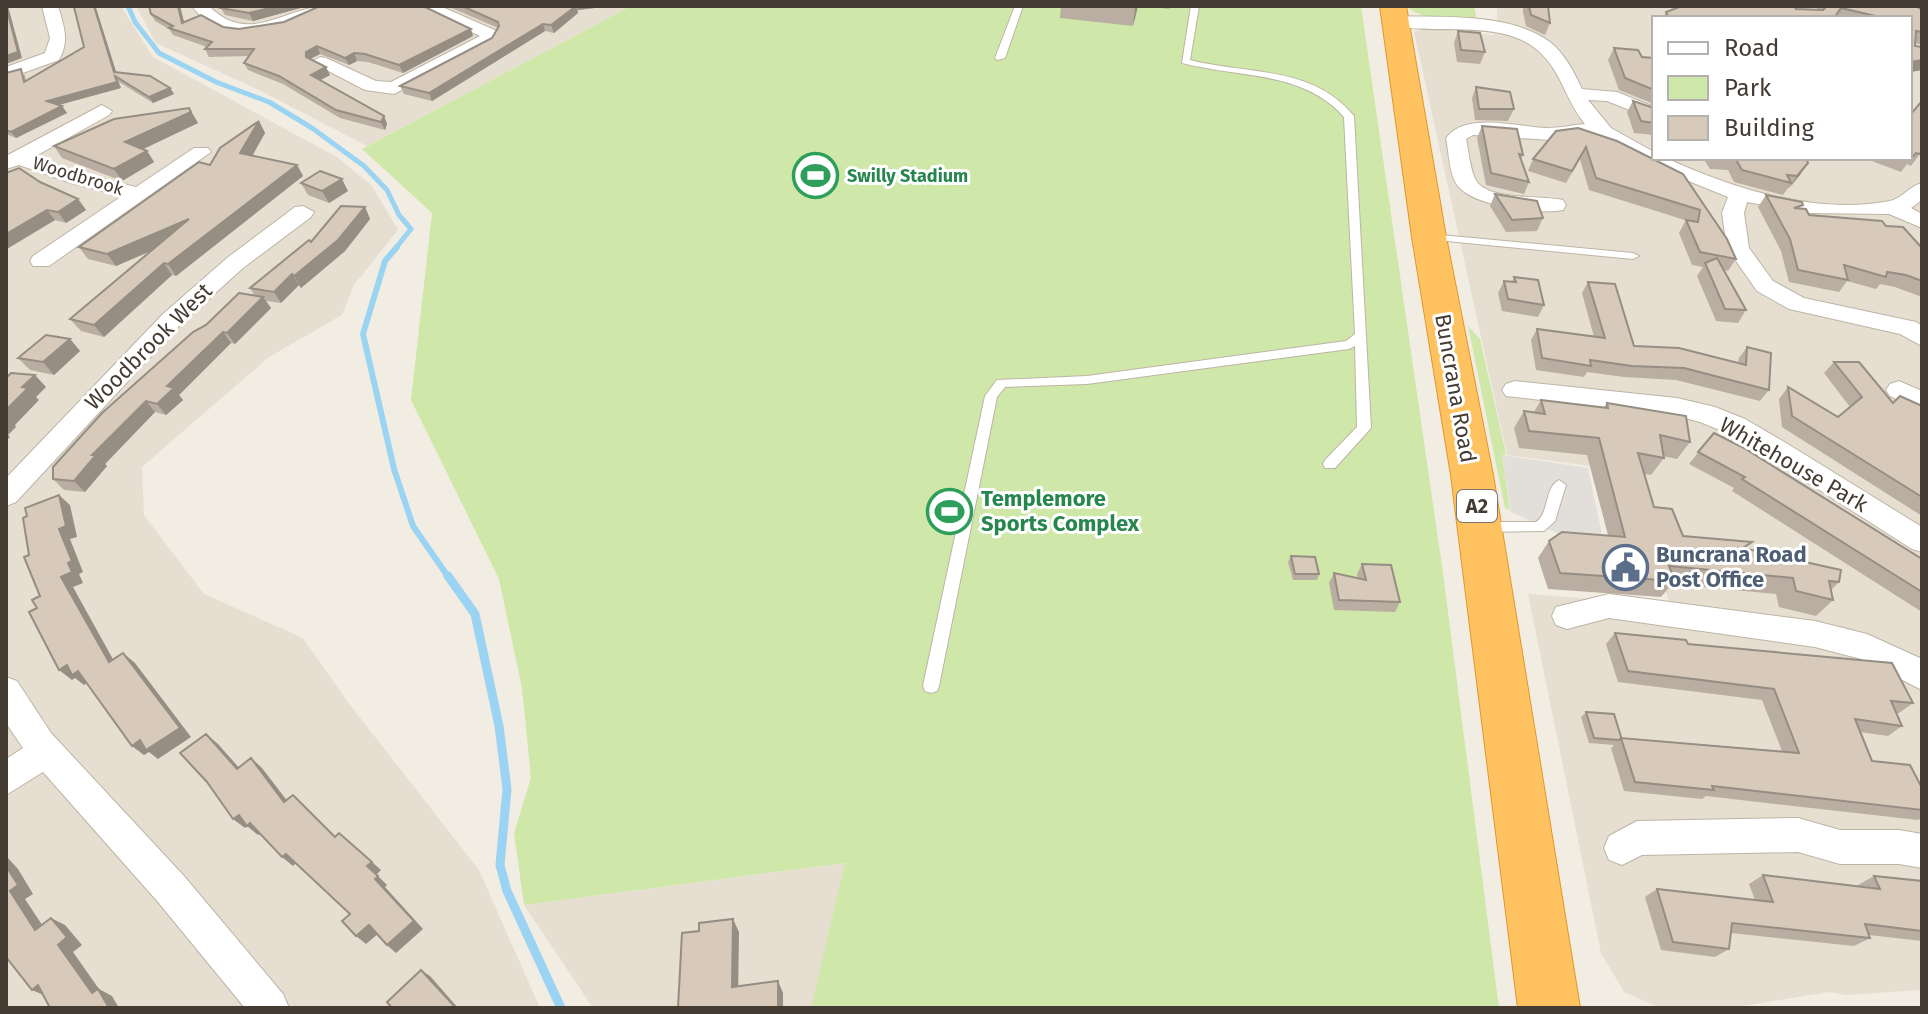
<svg xmlns="http://www.w3.org/2000/svg" width="1928" height="1014" font-family="'Fira Sans',sans-serif">
<style>
.residential{fill:#e6ded0;fill-rule:evenodd}
.green{fill:#cfe8a9}
.parking{fill:#e2dfdb}
.lines{fill:none;stroke-linecap:round;stroke-linejoin:round}
.stream-far2{stroke:#9bd3f2;stroke-width:5}
.stream-far1{stroke:#9bd3f2;stroke-width:6}
.stream{stroke:#9bd3f2;stroke-width:9}
.lane-casing{stroke:#beb4a5;stroke-width:2}
.street-casing{stroke:#beb4a5;stroke-width:2}
.highway-casing{stroke:#e2962d;stroke-width:2}
.lane{fill:#fff;fill-rule:evenodd}
.street{fill:#fff;fill-rule:evenodd}
.highway{fill:#ffc261;fill-rule:evenodd}
.wall{fill:#b9aea1}
.shaded-wall{fill:#968d83}
.building{fill:#d7cabb;stroke:#968d83;stroke-width:2}
.labels{text-anchor:middle;stroke-width:6;stroke-linejoin:round;paint-order:stroke}
.far-street-label{font-size:18px;fill:#443c33;stroke:#fff}
.far-leisure-label{font-size:18px;font-weight:bold;fill:#27864d;stroke:#fff;text-anchor:start}
.shield{fill:#fff;stroke:#7c7670;stroke-width:2}
.shield-label{font-size:20px;font-weight:bold;fill:#443c33}
.street-label{font-size:22px;fill:#443c33;stroke:#fff}
.leisure-label{font-size:22px;font-weight:bold;fill:#27864d;stroke:#fff;text-anchor:start}
.service-label{font-size:22px;font-weight:bold;fill:#4e5e75;stroke:#fff;text-anchor:start}
</style>
<rect width="100%" height="100%" fill="#f2ede3"/>
<g class="residential">
<path d="M6,6H121L153,57L337,157L372,186L398,230L354,285L342,315L269,357L142,467L144,515L204,594L303,638L347,701L479,870L540,1008H6Z"/>
<path d="M136,6H631L367,146L261,91L156,43Z"/>
<path d="M1497,6H1922V990L1846,995L1830,992L1730,1008H1661L1624,992L1601,953L1528,594L1670,605L1629,471L1507,455L1414,32L1424,28L1493,35L1497,26ZM1654,18H1910V158H1654Z"/>
<path d="M846,863L811,1008H593L524,905Z"/>
</g>
<g class="green">
<path d="M631,6H1361L1443,573L1499,1008H811L845,863L524,905L514,833L531,778L522,688L499,579L411,400L432,213L362,149Z"/>
<path d="M1406,6H1474L1477,20C1459,25 1419,19 1406,6Z"/>
<path d="M1468,326L1480,339L1506,454L1502,455L1510,510L1505,508Z"/>
</g>
<path class="parking" d="M1502,455L1588,468L1605,549L1561,545L1557,533L1511,512Z"/>
<g class="lines">
<path class="stream-far2" d="M128,6L135,22L159,53L216,82L269,102L312,128L364,166L387,190L399,215L411,229L395,249"/>
<path class="stream-far1" d="M397,247L385,261L363,334L394,469L413,526L449,578"/>
<path class="stream" d="M448,576L475,614L499,726L507,789L500,865L507,891L561,1008"/>
<defs>
<g id="lane">
<path d="M1015,6H1023L1005,58L997,60L995,58Z"/>
<path d="M1191,6H1199L1190,60C1248,75 1312,65 1354,116L1371,428L1335,468H1325L1323,464L1325,460L1357,427L1355,346L1349,349L1087,384L1005,387L997,397L939,686L937,691L931,693L925,691L923,686L985,396L997,380L1087,376L1346,341L1355,334L1344,117C1302,70 1238,78 1182,63Z"/>
<path d="M1430,234L1633,253L1639,256L1633,259L1426,239L1425,237Z"/>
<path d="M1559,480L1566,485L1555,521L1544,531L1480,532L1478,528L1480,524L1485,522H1536C1550,512 1544,488 1559,480Z"/>
</g>
<g id="street">
<path d="M42,6H58C64,27 70,40 59,60L6,79V67L45,53L50,38Z"/>
<path d="M192,6H209C249,47 285,6 329,6C322,13 311,17 302,21C262,38 220,43 192,6Z"/>
<path d="M417,6H440L499,32L493,43L394,94L365,90L311,62L320,57L326,58L376,81L391,82L480,36Z"/>
<path d="M1396,16C1444,18 1509,12 1550,42C1565,54 1574,72 1582,89L1617,92L1654,107V120L1607,101L1588,100L1611,128L1654,152V158H1666C1733,189 1815,215 1890,201C1903,198 1909,186 1922,183V200L1911,208L1922,214V228L1889,214L1807,213L1747,202L1744,213L1749,248L1773,281L1804,298L1916,322L1922,326V346L1900,334L1789,309L1757,291L1727,248L1722,213L1728,197L1649,165L1595,134L1550,140L1473,135L1466,139C1469,151 1470,172 1477,182C1492,201 1541,195 1563,200L1566,205L1563,210C1539,215 1475,206 1459,187C1449,177 1449,152 1446,138C1466,111 1517,127 1547,128C1560,128 1572,125 1585,124C1568,104 1564,81 1548,61C1512,14 1439,37 1390,25L1387,21Z"/>
<path d="M102,105L112,111L109,115L34,157L85,175L136,187L194,148H208L211,152L49,266H33L30,261L33,256L122,196L71,183L19,165L6,169V156Z"/>
<path d="M303,206L314,212L311,217L243,268L180,325L16,502L6,506V478L163,314L227,258L295,207Z"/>
<path d="M1515,381L1677,398L1715,407L1745,419L1786,443L1922,527V552L1912,549L1768,457L1727,433L1700,422L1677,416L1506,396L1502,390L1506,384Z"/>
<path d="M1899,381L1922,391V411L1890,396L1886,390L1890,384Z"/>
<path d="M1609,594L1815,621L1867,634L1922,659V690L1861,659L1815,647L1609,618L1567,629L1556,625L1552,616L1556,607Z"/>
<path d="M6,677L17,681L51,733L184,876L283,994L289,1008H245L158,902L43,772L6,795V759L23,748L6,723Z"/>
<path d="M1798,818L1840,830H1899L1922,834V868L1899,864H1840L1798,852L1642,855L1622,865L1609,860L1604,848L1609,836L1637,821Z"/>
</g>
<path id="highway" d="M1380,6H1406L1446,237L1493,475L1580,1008H1518L1451,475L1412,237Z"/>
</defs>
<use href="#lane" class="lane-casing"/>
<use href="#street" class="street-casing"/>
<use href="#highway" class="highway-casing"/>
<use href="#lane" class="lane"/>
<use href="#street" class="street"/>
<use href="#highway" class="highway"/>
</g>
<g class="wall">
<path d="M76,6H95L96,8L116,72L170,88L174,94L153,103L119,82L121,88L59,105L62,106L67,113L16,138L6,134V73L25,75L26,80L84,47Z"/>
<path d="M149,6H180L184,22L239,29L473,36L403,73L368,62L357,61L349,65L320,54L310,59L330,75L320,80L384,116L387,124L385,130L340,118L283,84L248,70L244,63L248,56L209,57L205,49L207,47L173,35L169,29L155,21L151,14Z"/>
<path d="M225,6H308L253,21L225,15L221,8Z"/>
<path d="M447,6H603V7L578,10V13L554,33L545,31L432,101L404,94L400,86L492,38L498,28Z"/>
<path d="M1061,6H1138L1133,26L1060,18Z"/>
<path d="M1145,6H1170L1169,9Z"/>
<path d="M1523,6H1548L1550,23L1545,35L1526,26L1523,12Z"/>
<path d="M1819,6H1922V45L1916,43L1915,46L1922,47V70L1910,72V18H1663L1666,12L1796,9L1816,10Z"/>
<path d="M1458,31L1485,52L1480,64L1457,62L1454,43Z"/>
<path d="M1614,48L1642,57L1654,58V104L1619,90L1608,60Z"/>
<path d="M1476,87L1514,109L1508,121L1475,120L1472,98Z"/>
<path d="M1633,101L1654,108V135L1634,133L1627,112Z"/>
<path d="M189,108L198,123L142,149L147,151L154,162L122,181L62,158L54,146Z"/>
<path d="M1911,114L1922,151L1911,166L1907,164L1901,172L1864,158H1910Z"/>
<path d="M259,121L265,133L252,156L297,165L303,176L176,276L172,275L104,337L81,331L70,319L151,251L116,266L88,259L79,247L210,165Z"/>
<path d="M1482,126L1523,155L1521,159L1529,182L1524,194L1486,185L1477,138Z"/>
<path d="M1556,131L1683,174L1736,259L1728,271L1724,270L1746,310L1738,323L1716,321L1697,276L1703,267L1692,265L1679,233L1686,220L1688,221L1589,190L1580,159L1566,183L1528,171L1533,159Z"/>
<path d="M1703,158H1806L1800,175L1789,188H1788L1783,195L1734,182L1728,170L1710,169Z"/>
<path d="M6,173L40,182L78,199L86,210L66,223L55,220L6,249Z"/>
<path d="M301,183L348,191L329,203L308,195Z"/>
<path d="M1495,194L1543,218L1537,231L1506,232L1490,206Z"/>
<path d="M1766,195L1801,209L1809,215L1886,226L1922,248V297L1895,287L1880,284L1876,289L1847,281L1839,292L1789,282L1781,251L1758,207Z"/>
<path d="M365,207L370,219L345,251L301,288L299,285L281,303L266,301L271,308L235,344L231,343L179,395L183,400L166,415L155,412L105,464L107,466L85,492L64,490L53,479L206,325L255,296L250,288L311,242Z"/>
<path d="M1514,277L1544,305L1538,317L1502,311L1498,293L1504,281L1512,282Z"/>
<path d="M1588,282L1634,346L1738,363L1739,358L1747,347L1769,390L1760,401L1676,380L1624,377L1587,372L1584,377L1536,370L1531,340L1537,329L1594,337L1582,293Z"/>
<path d="M70,339L80,351L54,375L30,370L18,358Z"/>
<path d="M1834,362L1893,403L1900,396L1922,406V516L1782,427L1779,399L1788,387L1838,417L1850,407L1824,373Z"/>
<path d="M1541,400L1604,407L1607,403L1690,442L1677,459L1663,456L1664,458L1651,475L1645,474L1654,507L1683,536L1745,549L1839,582L1831,590L1833,600L1816,616L1779,607L1776,594L1672,584L1661,597L1548,589L1538,558L1549,541L1608,535L1587,455L1519,448L1514,428L1524,411L1534,412Z"/>
<path d="M1714,433L1922,559V612L1732,491L1734,488L1689,464Z"/>
<path d="M1291,556L1319,574L1317,580H1293L1288,562Z"/>
<path d="M1362,564L1400,602L1395,612L1334,610L1329,583L1334,573L1358,579L1357,574Z"/>
<path d="M1615,633L1688,644L1913,703L1899,713H1897L1902,726L1888,736L1860,732L1872,761L1922,788V818L1918,820L1706,796L1702,799L1624,791L1611,748L1614,745L1589,743L1581,717L1586,712L1621,738L1782,751L1762,700L1618,682L1606,644Z"/>
<path d="M1763,875L1859,886L1858,885L1874,876L1922,881V941L1869,935L1870,938L1854,946L1731,933L1729,949L1715,957L1661,950L1645,897L1657,889L1755,900L1749,884Z"/>
</g>
<g class="shaded-wall">
<path d="M6,6H8L22,58L6,64Z"/>
<path d="M94,6L96,8L118,78L114,72Z"/>
<path d="M178,6H180L186,30L182,23Z"/>
<path d="M277,6H308L253,21L249,13Z"/>
<path d="M576,6L578,13L554,33L551,25Z"/>
<path d="M577,6H603V7L578,10Z"/>
<path d="M1135,6H1138L1133,26Z"/>
<path d="M543,24L545,31L432,101L429,93Z"/>
<path d="M471,29L473,36L403,73L399,65Z"/>
<path d="M317,46L320,54L310,59L306,57V52Z"/>
<path d="M354,53L357,61L349,65L345,58Z"/>
<path d="M1922,60V70L1910,72V62Z"/>
<path d="M326,67L330,75L315,83L311,75Z"/>
<path d="M115,76L121,88L51,107L47,101Z"/>
<path d="M170,88L174,94L153,103L149,97Z"/>
<path d="M62,106L67,113L16,138L11,132Z"/>
<path d="M189,108L198,123L133,154L125,142Z"/>
<path d="M384,116L387,124L385,130L381,122Z"/>
<path d="M259,121L265,133L247,165L240,153Z"/>
<path d="M147,151L154,162L122,181L114,169Z"/>
<path d="M1808,163L1800,175L1789,188L1797,176Z"/>
<path d="M297,165L303,176L176,276L168,264Z"/>
<path d="M342,179L348,191L329,203L322,191Z"/>
<path d="M78,199L86,210L66,223L58,212Z"/>
<path d="M365,207L370,219L345,251L301,288L294,276Z"/>
<path d="M47,210L55,220L7,249L6,248V234Z"/>
<path d="M189,219L197,231L116,266L107,254Z"/>
<path d="M164,263L172,275L104,337L94,325Z"/>
<path d="M292,274L299,285L281,303L274,292Z"/>
<path d="M263,297L271,308L235,344L227,333Z"/>
<path d="M223,332L231,343L179,395L183,400L166,415L157,404L167,386Z"/>
<path d="M70,339L80,351L54,375L43,362Z"/>
<path d="M35,375L46,387L36,397L39,400L15,425L16,427L8,435L10,437L6,441V410L22,387Z"/>
<path d="M146,401L155,412L105,464L107,466L85,492L74,481L92,455Z"/>
<path d="M59,495L70,505L77,537L70,539L83,572L79,574L83,583L73,587L120,672L109,662L61,577L68,563L59,529Z"/>
<path d="M123,653L135,663L191,737L158,759L149,752L144,755L132,746Z"/>
<path d="M67,665L78,671L90,681L84,685L75,678L72,680L59,670Z"/>
<path d="M206,734L218,744L248,778L237,769Z"/>
<path d="M251,758L262,768L295,811L284,802Z"/>
<path d="M239,815L250,823L262,832L258,835L247,826L245,828L233,819Z"/>
<path d="M286,854L297,862L293,866L282,857Z"/>
<path d="M6,856L18,869L33,894L25,899L50,937L35,930L10,891L6,866Z"/>
<path d="M372,862L381,870L376,875L367,866Z"/>
<path d="M378,876L387,885L385,887L423,929L396,953L387,945L375,879Z"/>
<path d="M51,918L65,925L82,945L73,952L99,989L112,996L119,1008H109L92,993L58,945Z"/>
<path d="M733,919L739,932L738,998L732,987Z"/>
<path d="M369,925L379,933L366,944L356,936Z"/>
<path d="M421,970L430,976L458,1008H456Z"/>
<path d="M778,981L783,993V1008H778Z"/>
<path d="M38,985L48,997L32,990Z"/>
</g>
<g class="building">
<path d="M6,6L18,52L6,56Z"/>
<path d="M76,6H94L114,72L150,76L170,88L149,97L115,76L117,82L47,101L62,106L11,132L6,130V73L21,69L24,82L84,47L74,7Z"/>
<path d="M149,6H178L182,23L201,15L223,27L239,29L284,22L320,6H423L471,29L399,65L365,54L354,53L345,58L317,46L306,52V57L326,67L311,75L384,116L381,122L336,110L279,76L244,63L254,49H205L212,42L169,28L173,26L151,14Z"/>
<path d="M225,6H277L249,13L221,8Z"/>
<path d="M462,6H576L551,25L543,24L429,93L400,86L492,38L499,26L498,22Z"/>
<path d="M1529,6H1548L1550,23L1531,15Z"/>
<path d="M1682,6H1794L1796,9L1823,10L1826,7L1825,6H1916L1922,10V32L1916,31L1915,46L1922,47V60L1910,62V18H1884L1841,8L1834,18H1669L1666,12Z"/>
<path d="M1458,31L1480,33L1485,52L1461,50Z"/>
<path d="M1614,48L1638,50L1642,57L1654,58V90L1625,78Z"/>
<path d="M1476,87L1510,92L1514,109H1479Z"/>
<path d="M1633,101L1654,108V123L1641,121Z"/>
<path d="M1922,101V151L1920,154L1916,153L1910,160L1905,158H1910V114H1911Z"/>
<path d="M189,108L191,112L125,142L147,151L114,169L54,146L114,119Z"/>
<path d="M259,121L240,153L297,165L168,264L164,263L94,325L70,319L189,219L107,254L79,247L199,162L210,165L220,148Z"/>
<path d="M1482,126L1517,129L1523,155L1519,154L1529,182L1491,173Z"/>
<path d="M1578,128L1617,141L1683,174L1727,239L1736,259L1700,252L1686,220L1698,222L1700,210L1596,178L1586,147L1572,171L1533,159L1556,131Z"/>
<path d="M1731,158H1806L1808,163L1797,176L1787,175L1791,183L1742,170L1735,158Z"/>
<path d="M19,168L40,182L78,199L58,212L47,210L6,234V173Z"/>
<path d="M320,171L342,179L322,191L301,183Z"/>
<path d="M1495,194L1537,201L1543,218L1512,220Z"/>
<path d="M1766,195L1802,202L1803,205L1794,208L1806,209L1809,215L1882,221L1886,226L1903,227L1922,248V281L1906,275L1887,272L1886,277L1844,265L1848,280L1798,270L1790,239Z"/>
<path d="M341,206L365,207L338,240L294,276L292,274L274,292L250,288L309,240L311,242Z"/>
<path d="M1717,258L1746,310L1725,309L1705,263Z"/>
<path d="M1514,277L1538,280L1544,305L1508,299L1504,281L1516,282Z"/>
<path d="M1588,282L1615,284L1634,346L1679,348L1746,365L1747,347L1771,353L1769,390L1684,368L1632,366L1590,360L1591,366L1542,358L1537,329L1605,338Z"/>
<path d="M239,293L263,297L227,333L223,332L167,386L174,388L157,404L146,401L92,455H96L74,481L53,479V467L102,413L193,332L206,325Z"/>
<path d="M46,335L70,339L43,362L18,358Z"/>
<path d="M1834,362H1859L1893,403L1900,396L1922,406V497L1792,416L1788,387L1838,417L1862,397Z"/>
<path d="M11,373L35,375L22,387L28,388L6,410V378Z"/>
<path d="M1541,400L1608,408L1607,403L1686,416L1690,442L1660,435L1664,458L1638,453L1654,507L1672,509L1683,536L1752,542L1743,548L1841,570L1839,582L1829,581L1833,600L1796,591L1793,578L1669,566L1675,581L1560,573L1549,541L1562,532L1625,537L1599,438L1529,431L1524,411L1545,414Z"/>
<path d="M1714,433L1744,448L1922,559V592L1742,479L1745,477L1698,452Z"/>
<path d="M59,495L66,526L59,529L72,561L68,563L72,572L61,577L109,662L123,653L180,728L146,750L140,740L132,746L78,671L72,675L67,665L59,670L29,612L37,608L32,600L40,596L24,557L29,555L23,518L27,516L25,508Z"/>
<path d="M1291,556L1315,557L1319,574H1295Z"/>
<path d="M1362,564L1391,565L1400,602L1339,600L1334,573L1366,580Z"/>
<path d="M1615,633L1686,640L1688,644L1892,663L1913,703L1891,701L1902,726L1855,719L1872,761L1910,765L1922,788V810L1712,786L1714,790L1635,782L1621,738L1799,753L1774,689L1628,671Z"/>
<path d="M1586,712L1614,714L1622,740L1621,738L1619,740L1594,738Z"/>
<path d="M206,734L237,769L251,758L284,802L293,795L335,837L339,833L372,862L367,866L378,876L375,879L414,921L387,945L369,925L356,936L342,921L350,914L286,854L282,857L250,823L247,826L239,815L233,819L207,782L180,753Z"/>
<path d="M6,866L18,885L10,891L35,930L51,918L67,937L58,945L92,993L98,989L109,1008H50L38,985L32,990L6,957Z"/>
<path d="M1763,875L1880,889L1874,876L1922,881V931L1865,924L1870,938L1732,923L1729,949L1673,942L1657,889L1773,902Z"/>
<path d="M733,919L732,987L778,981V1008H678L682,933L699,931V923Z"/>
<path d="M421,970L456,1008H392L387,1002Z"/>
</g>
<defs>
<symbol id="stadium-ring" viewBox="-11 -11 22 22"><circle r="9.5" fill="#fff" stroke="#2e9e5b" stroke-width="1.5"/><path d="M0-5a6.5 5 0 1 0 0 10a6.5 5 0 1 0 0-10ZM-3.5-1.8h7v3.6h-7Z" fill="#2e9e5b"/></symbol>
<symbol id="civic-ring" viewBox="-11 -11 22 22"><circle r="9.5" fill="#fff" stroke="#5c6f8a" stroke-width="1.5"/><path d="M-.6-6.5H3V-4.5H.6V-3L4-1V1h2V6H-6V1h2V-1L-.6-3ZM-1.2 2.5V6h2.4V2.5Z" fill="#5c6f8a"/></symbol>
</defs>
<g fill-rule="evenodd">
<use href="#stadium-ring" x="790" y="150" width="51" height="51"/>
<use href="#stadium-ring" x="924" y="486" width="51" height="51"/>
<use href="#civic-ring" x="1600" y="542" width="51" height="51"/>
</g>
<g class="labels">
<g class="far-street-label">
<text transform="translate(78 176) rotate(17)" y="6">Woodbrook</text>
</g>
<g class="far-leisure-label">
<text x="847" y="182">Swilly Stadium</text>
</g>
<rect class="shield" x="1457" y="490" width="40" height="32" rx="6"/>
<g class="shield-label">
<text x="1477" y="513">A2</text>
</g>
<g class="street-label">
<text transform="translate(148 346) rotate(-45)" y="8">Woodbrook West</text>
<text transform="translate(1456 388) rotate(80)" y="8">Buncrana Road</text>
<text transform="translate(1794 464) rotate(30)" y="8">Whitehouse Park</text>
</g>
<g class="leisure-label">
<text x="981" y="506">Templemore<tspan x="981" dy="25">Sports Complex</tspan></text>
</g>
<g class="service-label">
<text x="1656" y="562">Buncrana Road<tspan x="1656" dy="25">Post Office</tspan></text>
</g>
</g>
<rect width="1928" height="1014" fill="none" stroke="#443c33" stroke-width="16"/>
<rect x="1652" y="16" width="260" height="144" fill="#ffffff" stroke="#b4b1ad" stroke-width="2"/>
<rect x="1668" y="42" width="40" height="12" fill="#ffffff" stroke="#b4b1ad" stroke-width="2"/>
<text x="1724" y="56" font-size="24" fill="#443c33">Road</text>
<rect x="1668" y="76" width="40" height="24" fill="#cfe8a9" stroke="#b4b1ad" stroke-width="2"/>
<text x="1724" y="96" font-size="24" fill="#443c33">Park</text>
<rect x="1668" y="116" width="40" height="24" fill="#d7cabb" stroke="#b4b1ad" stroke-width="2"/>
<text x="1724" y="136" font-size="24" fill="#443c33">Building</text>
</svg>
